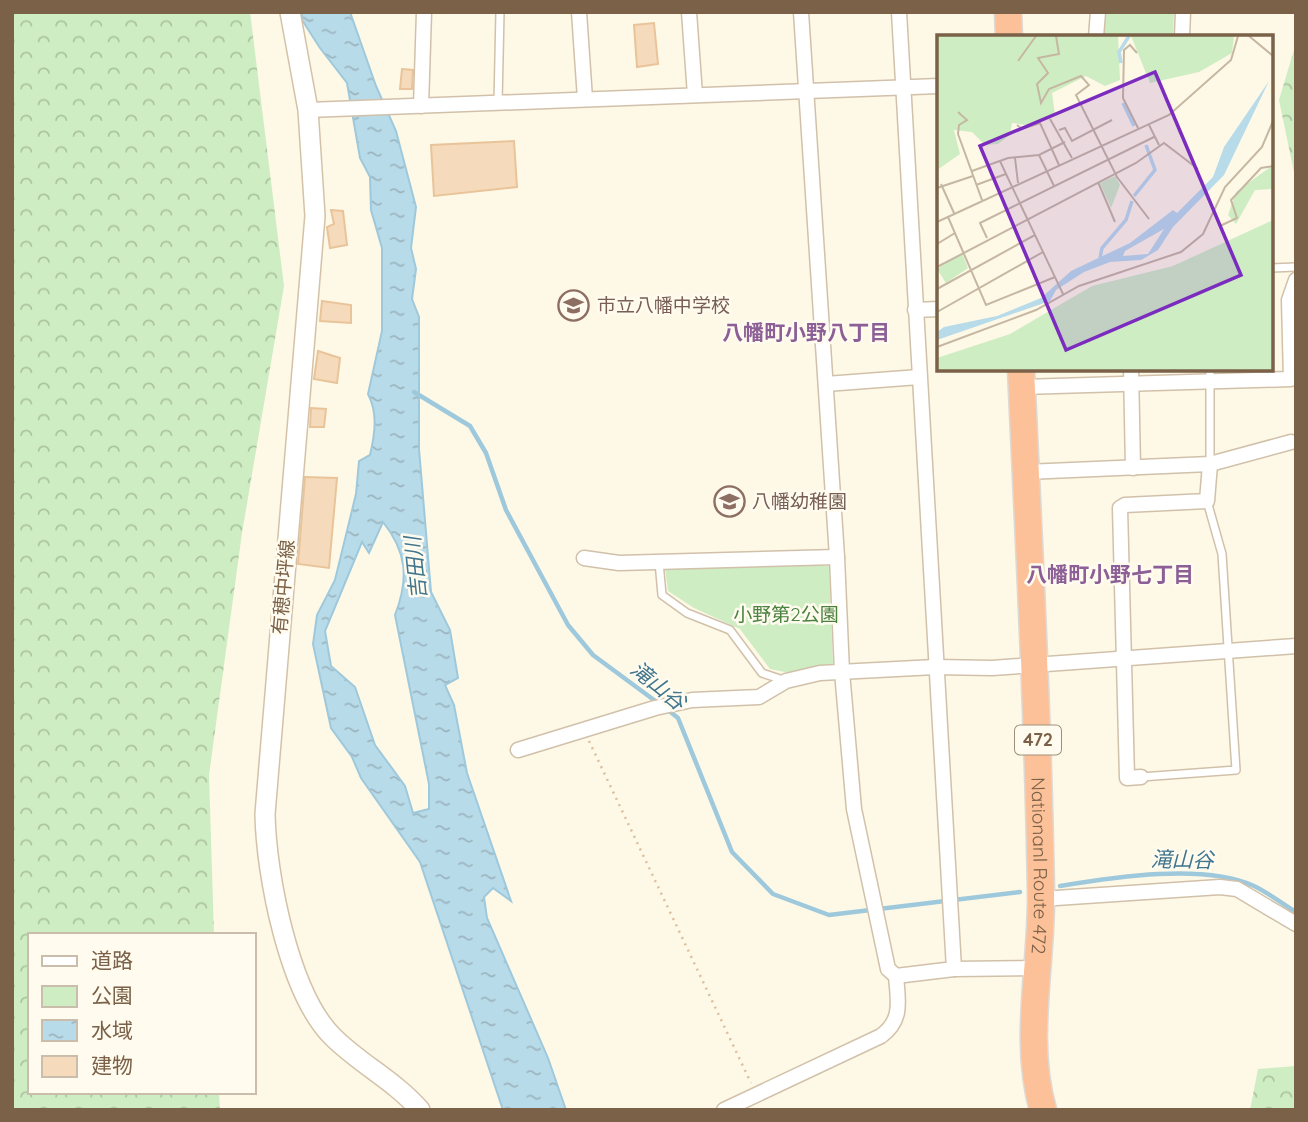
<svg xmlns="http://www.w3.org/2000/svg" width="1308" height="1122" font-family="Quicksand,'Noto Sans JP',sans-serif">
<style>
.forest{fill:url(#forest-crowns)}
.park{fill:#ceedc3}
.water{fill:url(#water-ripples);stroke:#9ec9dc;stroke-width:2;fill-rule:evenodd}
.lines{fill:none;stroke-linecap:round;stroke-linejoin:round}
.stream{stroke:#9ec9dc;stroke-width:4.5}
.building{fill:#f5dbbb;stroke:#e9c49a;stroke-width:2}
.lane-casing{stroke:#d1c1aa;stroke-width:10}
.street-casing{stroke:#d1c1aa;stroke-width:17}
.secondary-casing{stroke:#d4c2a8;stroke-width:22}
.highway-casing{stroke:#dfd9d3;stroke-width:29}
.path{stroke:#dbbf9e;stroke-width:2.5;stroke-dasharray:2 5;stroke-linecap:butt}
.lane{stroke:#fff;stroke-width:7}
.street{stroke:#fff;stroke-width:14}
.secondary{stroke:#fff;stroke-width:19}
.highway{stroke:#fcc199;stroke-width:26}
.labels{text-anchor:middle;stroke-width:5;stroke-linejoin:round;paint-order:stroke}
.shield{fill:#fffbee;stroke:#a28f7a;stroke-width:2}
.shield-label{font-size:18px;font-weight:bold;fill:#7a6148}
.education-label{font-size:19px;fill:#785e54;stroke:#fffbee;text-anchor:start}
.street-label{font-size:19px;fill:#7a6148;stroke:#fffbee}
.park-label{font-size:19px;fill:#49813f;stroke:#fffbee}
.neighbourhood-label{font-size:21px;font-weight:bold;fill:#8c6096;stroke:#fffbee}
.water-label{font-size:21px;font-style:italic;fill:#40768f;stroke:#fffbee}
.inset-river{fill:none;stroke:#b8dbe9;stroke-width:3.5}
.inset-road{fill:none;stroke:#c5b7a2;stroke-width:2}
.view{fill:#7b2cbf;fill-opacity:0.15;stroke:#7b2cbf;stroke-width:3.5}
.inset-edge{fill:none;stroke:#7a6148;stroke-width:3.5}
</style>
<defs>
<pattern id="forest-crowns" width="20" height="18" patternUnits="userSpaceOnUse" patternTransform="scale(1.75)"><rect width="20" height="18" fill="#ceedc3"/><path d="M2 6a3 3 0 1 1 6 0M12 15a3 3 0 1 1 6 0" fill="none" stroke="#acc3a0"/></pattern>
<pattern id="water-ripples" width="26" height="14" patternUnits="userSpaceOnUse" patternTransform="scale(1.75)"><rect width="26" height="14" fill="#b8dbe9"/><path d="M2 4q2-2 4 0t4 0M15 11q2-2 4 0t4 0" fill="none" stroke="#9bb5bf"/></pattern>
</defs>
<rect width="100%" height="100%" fill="#fef8e6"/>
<g class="forest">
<path d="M12,12H250L284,286L242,533L209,775L214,935H30V1092H219L220,1110H12Z"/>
<path d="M1296,43V182L1279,100Z"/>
<path d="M1296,1066V1110H1250L1258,1069Z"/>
</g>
<g class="park">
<path d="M1102,12H1174L1173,37H1101Z"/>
<path d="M750,566H829L833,666L790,673L770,669L740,629L694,608L668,591L665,568Z"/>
</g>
<path class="water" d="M302,12H350L376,86L396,131L416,207L411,248L416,269L412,299L419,317V449L431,592L450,630L458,678L445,685L454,705L467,773L511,901L493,888L484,897L487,918L548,1058L566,1110H503L420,862L361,778L352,757L331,728L313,644L317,615L335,580L356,494L359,461L370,455C375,434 378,413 368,394L382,331V248L371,210L370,177L360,158L347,83L320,48L302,20ZM383,522C407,552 409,579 395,615L429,784V809L413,813L405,786L375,745L355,687L331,666L325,631L362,542L369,553Z"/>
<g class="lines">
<g class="stream">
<path d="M414,392L470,426L486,453L506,510L568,625L593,655L658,703"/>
<path d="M668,710L678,718L732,852L773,894L829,915L1020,892"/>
<path d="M1060,886C1114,877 1204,863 1254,886C1269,893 1282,904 1296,912"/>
</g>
</g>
<g class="building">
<path d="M654,23L658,64L637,67L634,25Z"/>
<path d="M402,69L413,70L412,89H400Z"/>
<path d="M514,141L517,187L434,196L431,145Z"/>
<path d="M331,210L343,211L347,245L330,248L327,227L334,224Z"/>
<path d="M322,301L351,305V323L320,321Z"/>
<path d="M318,351L340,358L337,383L314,379Z"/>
<path d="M311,408L326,409L324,427H310Z"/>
<path d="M305,477L337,478L329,568L298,564Z"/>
</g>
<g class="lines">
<defs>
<g id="lane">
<path d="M498,103L500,12"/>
<path d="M1271,268L1296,267"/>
<path d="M1210,369V463"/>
<path d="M659,562L662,595L687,613L730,630L762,673L786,681"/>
<path d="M1141,777L1236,770L1222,554L1207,501"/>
</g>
<g id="street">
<path d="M579,12L585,99"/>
<path d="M689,12L695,95"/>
<path d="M899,12L954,969"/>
<path d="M1096,37L1098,12"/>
<path d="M1182,37L1183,12"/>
<path d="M421,106L424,12"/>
<path d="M308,110L939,86"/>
<path d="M915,310L939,309"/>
<path d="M1131,369L1133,468"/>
<path d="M826,384L919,377"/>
<path d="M1022,387L1291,379L1289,300L1296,280"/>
<path d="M1026,472L1210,464L1291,442"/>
<path d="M584,558L619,563L837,557"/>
<path d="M518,750L655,708L692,700L759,697L786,681L820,673L935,667L992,668L1296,646"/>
<path d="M1141,777L1127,778L1120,508L1125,505L1207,501L1210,464"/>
<path d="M1041,899L1220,887L1237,889L1296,924"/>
<path d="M896,976L954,969L1036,968"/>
<path d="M724,1110L881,1036C903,1020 898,1001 896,976L888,969L854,809L842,672L837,557L801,12"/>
</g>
<path id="secondary" d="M290,12L308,110L315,216L265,814C266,874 289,994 333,1037C360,1064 395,1081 420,1110"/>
<g id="highway">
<path d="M1008,12L1009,37"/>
<path id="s1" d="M1021,369C1029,544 1038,718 1041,893C1042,965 1023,1040 1043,1110"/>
</g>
</defs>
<use href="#lane" class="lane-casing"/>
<use href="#street" class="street-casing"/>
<use href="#secondary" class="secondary-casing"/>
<use href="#highway" class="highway-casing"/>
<path class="path" d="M589,741L751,1083"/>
<use href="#lane" class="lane"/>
<use href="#street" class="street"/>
<use href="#secondary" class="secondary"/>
<use href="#highway" class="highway"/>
</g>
<defs>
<symbol id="school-ring" viewBox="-11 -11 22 22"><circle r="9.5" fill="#fffbee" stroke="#8d6e63" stroke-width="1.5"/><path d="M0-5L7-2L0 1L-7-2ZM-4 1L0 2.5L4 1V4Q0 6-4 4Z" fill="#8d6e63"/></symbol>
</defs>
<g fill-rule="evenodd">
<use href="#school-ring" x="556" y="288" width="35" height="35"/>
<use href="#school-ring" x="712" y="484" width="35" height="35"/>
</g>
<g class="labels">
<rect class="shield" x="1015" y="725.5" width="46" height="29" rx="5"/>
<g class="shield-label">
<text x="1038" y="746">472</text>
</g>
<g class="education-label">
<text x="597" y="312">市立八幡中学校</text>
<text x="752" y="508">八幡幼稚園</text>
</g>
<g class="street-label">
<text transform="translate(283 587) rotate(-85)" y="7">有穂中坪線</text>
<text dy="7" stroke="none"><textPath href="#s1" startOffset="497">Nationanl Route 472</textPath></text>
</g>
<g class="park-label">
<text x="786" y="621">小野第2公園</text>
</g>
<g class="neighbourhood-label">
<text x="806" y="340">八幡町小野八丁目</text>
<text x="1110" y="582">八幡町小野七丁目</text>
</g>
<g class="water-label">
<text transform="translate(416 568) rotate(-96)" y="7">吉田川</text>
<text transform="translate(658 686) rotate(39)" y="7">滝山谷</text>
<text transform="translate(1182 860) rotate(1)" y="7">滝山谷</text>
</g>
</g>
<g transform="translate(937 35)">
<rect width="336" height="336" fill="#fef8e6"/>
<path d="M0,1H181L183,45L168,51L149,41L115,58L118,80L89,90L75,88L73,100L61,109L48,110L35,97L17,95L23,119L0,135ZM194,1H297L295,18L262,37L213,48ZM336,130V154L318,155L299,189L291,180L299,157ZM336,185V335H0V323L73,299L155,251L236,231Z" fill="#ceedc3"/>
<path d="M178,141L183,150L174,173L163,148ZM25,218L31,233L9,248L0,234Z" fill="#ceedc3"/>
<path d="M332,46L287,140L236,192L221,215L204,225L173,227L147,237L119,255L113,266L0,305V297L7,292L60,281L104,263L134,236L193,208L236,175L240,178L276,142L287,112ZM227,194L211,219L186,221L188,216Z" fill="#b8dbe9" fill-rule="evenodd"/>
<path class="inset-river" d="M184,28L182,17L192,1M186,68L197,91M197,161L218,135L209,110M163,223L165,213L189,185L195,166"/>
<path class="inset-road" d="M119,1L122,19L101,23L111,38L100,49L104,68L112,54L144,41L152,50L139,60L180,142L212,184M312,1L336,21M200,18L193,10L187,15L186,63L201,93M81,26L99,1M21,77L30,85L22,90L21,99L45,165M113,84L135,123M80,90L85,94L103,88L122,130M212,90L222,110M122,95L128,93L135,106L175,85M102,120L117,151M78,123L81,148M35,136L71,123L102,120L128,107M69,139L126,259M161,147L178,187M4,149L17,178M39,150L69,139L63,126M0,153L36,141M11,182L49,270L118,242M0,187L232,80L294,25L301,1M283,191L300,183L294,165L324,133L336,131M50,203L43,188L217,102M0,209L18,198M0,232L199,128L227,108L261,134M0,254L98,200M0,277L106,217M0,312L99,275L142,251L244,217L266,199L288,152L325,112L336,86"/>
<path class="view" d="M218,37L304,240L129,315L43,111Z"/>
<rect width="336" height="336" class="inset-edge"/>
</g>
<rect width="1308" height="1122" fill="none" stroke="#7a6148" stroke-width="28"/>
<rect x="28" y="933" width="228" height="161" fill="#fffbee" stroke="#cabdac" stroke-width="2"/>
<rect x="42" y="956" width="35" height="10" fill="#ffffff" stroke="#cabdac" stroke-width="2"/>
<text x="91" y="968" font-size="21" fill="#7a6148">道路</text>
<rect x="42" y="986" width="35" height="21" fill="#ceedc3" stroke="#cabdac" stroke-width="2"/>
<text x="91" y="1003" font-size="21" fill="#7a6148">公園</text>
<rect x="42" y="1020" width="35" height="21" fill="url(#water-ripples)" stroke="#cabdac" stroke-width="2"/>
<text x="91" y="1038" font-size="21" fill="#7a6148">水域</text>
<rect x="42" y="1056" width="35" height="21" fill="#f5dbbb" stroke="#cabdac" stroke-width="2"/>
<text x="91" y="1073" font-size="21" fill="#7a6148">建物</text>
</svg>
